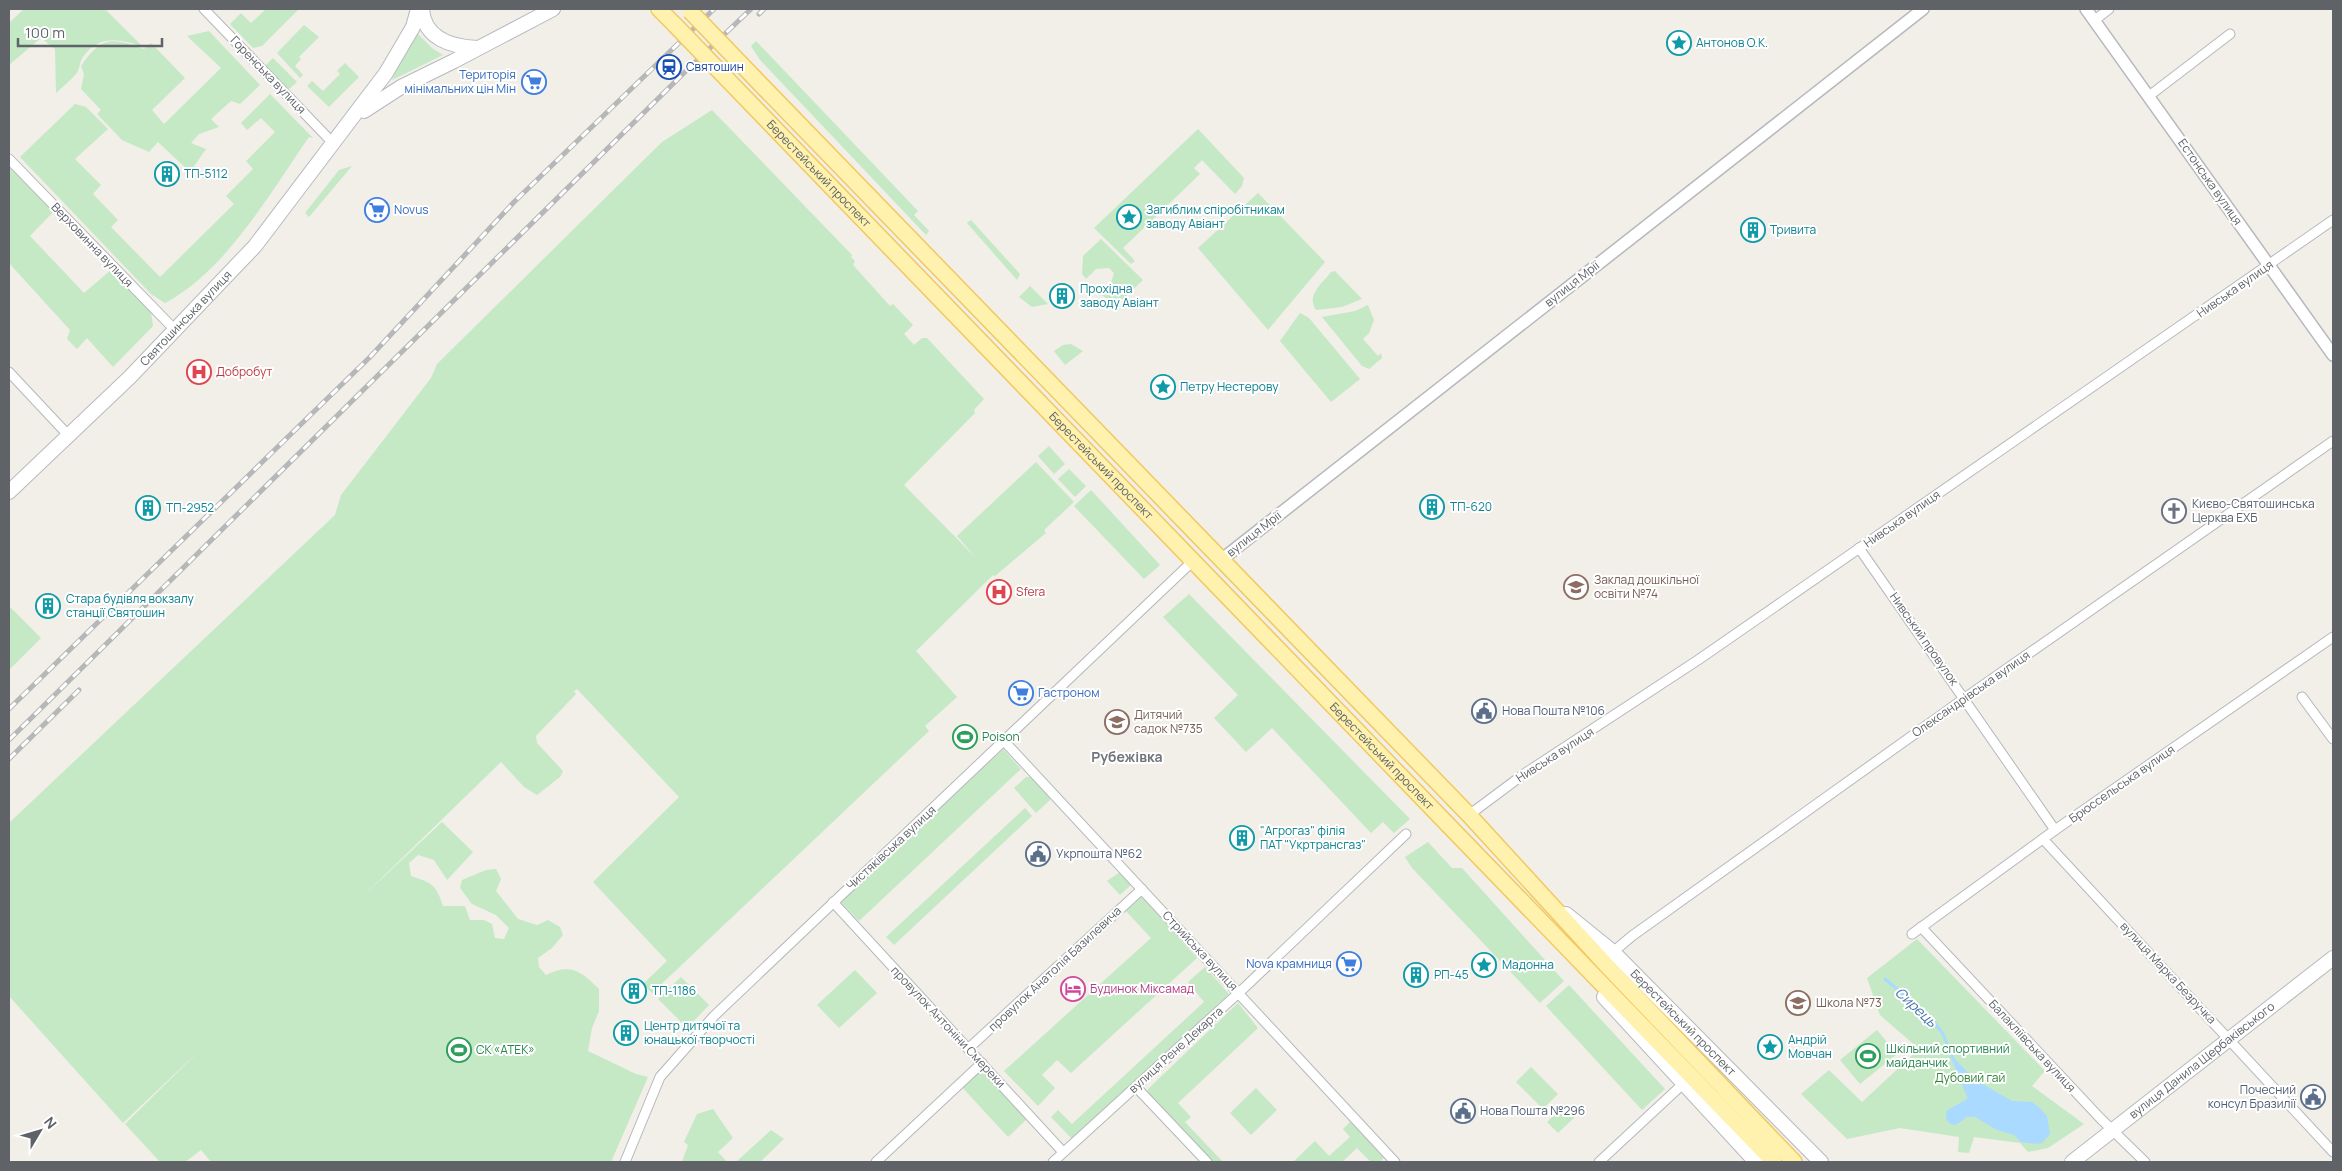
<svg xmlns="http://www.w3.org/2000/svg" width="2342" height="1171" font-family="Manrope,sans-serif">
<style>
.green{fill:#c5e8c5}
.water{fill:#aadaff}
.lines{fill:none;stroke-linecap:round;stroke-linejoin:round}
.stream{stroke:#aadaff;stroke-width:3}
.minor-casing{stroke:#b5b8bc;stroke-width:11}
.tertiary-casing{stroke:#b5b8bc;stroke-width:14}
.secondary-casing{stroke:#b6babf;stroke-width:16}
.primary-casing{stroke:#f2c960;stroke-width:18}
.minor{stroke:#fff;stroke-width:9}
.tertiary{stroke:#fff;stroke-width:11}
.secondary{stroke:#fff;stroke-width:14}
.primary{stroke:#fff2af;stroke-width:15}
.rail-casing{stroke:#b6b7b8;stroke-width:5}
.rail{stroke:#fff;stroke-width:3;stroke-dasharray:9;stroke-linecap:butt}
.primary-bridge-casing{stroke:#f2c960;stroke-width:18;stroke-linecap:butt}
.primary-bridge{stroke:#fff2af;stroke-width:15}
.labels{text-anchor:middle;stroke-width:4;stroke-linejoin:round;paint-order:stroke}
.culture-label{font-size:12px;fill:#0d838f;stroke:#fff;text-anchor:start}
.transit-label{font-size:12px;fill:#164399;stroke:#fff;text-anchor:start}
.street-label{font-size:12px;fill:#5f6368;stroke:#fff}
.shop-label{font-size:12px;fill:#366cbe;stroke:#fff;text-anchor:end}
.health-label{font-size:12px;fill:#be3a42;stroke:#fff;text-anchor:start}
.worship-label{font-size:12px;fill:#5b616d;stroke:#fff;text-anchor:start}
.education-label{font-size:12px;fill:#785e54;stroke:#fff;text-anchor:start}
.service-label{font-size:12px;fill:#4e5e75;stroke:#fff;text-anchor:start}
.leisure-label{font-size:12px;fill:#27864d;stroke:#fff;text-anchor:start}
.hotel-label{font-size:12px;fill:#b23c85;stroke:#fff;text-anchor:start}
.park-label{font-size:12px;fill:#348238;stroke:#fff}
.neighbourhood-label{font-size:14px;font-weight:bold;fill:#70757a;stroke:#fff}
.water-label{font-size:14px;font-style:italic;fill:#4174aa;stroke:#fff}
</style>
<rect width="100%" height="100%" fill="#f1efe8"/>
<g class="green">
<path d="M24,9H105L143,47C121,39 99,34 83,57C79,62 80,70 76,74C70,81 62,87 56,93L55,49L41,38L9,65V23Z"/>
<path d="M266,9H299L262,46L253,48L230,24L241,13L251,23Z"/>
<path d="M304,25L319,37L299,57L301,59L295,66L303,75L300,78L277,53Z"/>
<path d="M209,31L260,85L240,104L231,101L211,119L219,127L199,134L191,143L206,149L190,172L158,142L149,152L122,140L97,114L101,110L81,89L84,74L81,66C102,36 111,37 144,49L151,43L185,78L152,110L164,124L221,68L187,36Z"/>
<path d="M415,31L432,48L443,55L392,80Z"/>
<path d="M756,41L918,211L914,215L929,231L926,235L760,60L751,46Z"/>
<path d="M273,58L297,82L288,90L266,68V65Z"/>
<path d="M345,63L359,77L329,107L307,86L312,81L323,91L340,74L337,71Z"/>
<path d="M270,94L313,138L309,137C270,193 226,271 165,303L151,294L20,157L75,104L86,107L108,129L75,159L101,185L93,194L118,220L111,227L160,277L234,204L226,196L253,169L246,161L275,132L261,118L247,130L241,123Z"/>
<path d="M712,110L852,255L851,257L855,261L853,265L890,306L893,304L913,325L904,334L914,345L922,338H927L984,399L974,410L975,413L904,485L977,559L957,536L1036,462L1074,502L1044,530L1046,533L995,576L993,575L916,651L957,697L925,726L929,731L652,993L643,984L667,961L593,882L679,797L577,689L574,691L576,694L536,736L537,743L563,771L560,777L537,795L524,787L501,762L358,901L442,822L473,852L447,880L434,860L418,855L409,863L411,876C432,883 436,884 443,906H465L470,920H484L492,924L495,938L504,939L509,928L496,915L472,904L460,888L462,880L486,870L496,869L501,879L496,891L518,919L537,925L548,920L560,927L563,935L552,948L538,958L539,967L546,975C570,963 581,971 599,989V1011L592,1028L588,1051L636,1074L648,1077L611,1162H211L201,1150L185,1162H160L125,1124L202,1048L123,1123L9,996V823L335,515L341,495L431,378L437,364L662,142Z"/>
<path d="M1198,129L1244,178L1242,186L1235,194L1202,160L1194,168L1200,174L1123,248L1135,261L1131,264L1094,228Z"/>
<path d="M9,164L54,211L30,236L84,293L111,270L151,312L153,326L113,367L87,338L77,349L67,339L70,330L9,263Z"/>
<path d="M352,166L309,217L305,213L339,170Z"/>
<path d="M1258,193L1325,262L1268,330L1198,248Z"/>
<path d="M971,220L1020,274L1017,280L967,223Z"/>
<path d="M1101,239L1143,280L1123,299L1106,298L1102,295L1110,286L1114,273L1109,268L1096,269L1086,279L1082,274L1083,256Z"/>
<path d="M1335,271L1362,299L1342,307L1316,310C1306,295 1322,284 1331,272Z"/>
<path d="M1030,286L1048,304L1032,307L1019,297Z"/>
<path d="M1368,305L1374,320L1369,333L1363,339L1378,356L1381,353L1382,358L1369,369L1362,366L1322,317L1355,311Z"/>
<path d="M1300,313L1309,318L1360,379L1331,402L1280,341Z"/>
<path d="M1071,344L1083,351L1065,365L1054,351L1063,345Z"/>
<path d="M1049,446L1065,464L1054,474L1038,456Z"/>
<path d="M1069,469L1086,486L1075,497L1058,479Z"/>
<path d="M1091,490L1160,565L1144,579L1074,506Z"/>
<path d="M1189,594L1410,819L1394,833L1383,822L1371,833L1272,728L1246,752L1214,718L1238,695L1163,617Z"/>
<path d="M9,606L41,638L9,670Z"/>
<path d="M1003,749L1021,769L859,921L841,902L843,898Z"/>
<path d="M1026,777H1032L1049,795L1050,800L1036,813L1014,788Z"/>
<path d="M1025,808L1032,816L894,945L886,937Z"/>
<path d="M1428,842L1452,868H1462L1564,981L1540,1003L1412,868L1405,857Z"/>
<path d="M1120,872L1131,885L1120,895L1107,881Z"/>
<path d="M1138,897L1143,898L1197,958L1071,1073L1057,1060L1042,1075L1055,1088L1038,1106L1004,1071L1151,938L1125,910Z"/>
<path d="M1917,939L2045,1071L2032,1086L2084,1124L2048,1148L2028,1152L2020,1143L1974,1137L1969,1153L1958,1152L1959,1137L1900,1128L1847,1139L1801,1094L1829,1070L1862,1102L1919,1049L1880,1015L1867,978Z"/>
<path d="M1205,967L1229,994L1072,1139L1051,1117L1058,1110L1072,1124L1204,1002L1188,982Z"/>
<path d="M855,970L877,993L839,1028L817,1005Z"/>
<path d="M681,977L709,1005L687,1028L658,999Z"/>
<path d="M1569,985L1665,1089L1642,1110L1546,1006Z"/>
<path d="M1238,1003L1258,1028L1178,1103L1191,1117L1185,1122L1223,1162H1213L1147,1093L1148,1089Z"/>
<path d="M1877,1030L1897,1054L1860,1084L1840,1060Z"/>
<path d="M981,1067L1028,1118L1008,1137L961,1086Z"/>
<path d="M1531,1067L1558,1094L1543,1109L1516,1082Z"/>
<path d="M1256,1088L1277,1110L1251,1135L1230,1113Z"/>
<path d="M1566,1104L1577,1115L1558,1133L1547,1122Z"/>
<path d="M713,1109L733,1138L718,1152L727,1162H682L688,1145L684,1142L697,1114Z"/>
<path d="M1351,1121L1384,1158L1379,1162H1371L1357,1148L1342,1162H1293L1315,1141L1329,1156L1350,1137L1343,1129Z"/>
<path d="M771,1130L784,1139L760,1162H736Z"/>
</g>
<path class="water" d="M1953,1057L1974,1079L2012,1101L2032,1102L2040,1108L2047,1116L2050,1134L2042,1143L2036,1144L2021,1142L2014,1135L1997,1130L1975,1117H1967L1956,1125L1950,1124L1946,1119V1111L1967,1099L1969,1093Z"/>
<g class="lines">
<path class="stream" d="M1885,979L1931,1018L1943,1034L1969,1098"/>
<defs>
<g id="minor">
<path d="M204,9L332,142"/>
<path d="M2095,20L2109,9"/>
<path d="M2149,96L2230,34"/>
<path d="M9,159L175,330"/>
<path d="M9,372L69,436"/>
<path d="M1859,548L2055,830"/>
<path d="M2302,697L2333,739"/>
<path d="M1004,741L1395,1162"/>
<path d="M1469,815L1524,774L1698,660L2333,220"/>
<path d="M2043,839L2333,1152"/>
<path d="M833,902L1063,1152"/>
<path d="M1921,927L2100,1118L2145,1162"/>
<path d="M1912,934L2055,830L2333,637"/>
<path d="M1613,952L1632,936L1965,698L2333,441"/>
<path d="M969,1048L1142,889"/>
<path d="M1136,1087L1207,1162"/>
<path d="M625,1162L660,1077L714,1016L1194,560"/>
<path d="M876,1162L982,1063"/>
<path d="M1053,1162L1244,988L1406,834"/>
<path d="M1599,1162L1684,1083"/>
</g>
<g id="tertiary">
<path d="M2086,9L2333,355"/>
<path d="M1221,560L1923,9"/>
</g>
<g id="secondary">
<path d="M422,9C424,39 452,47 478,48"/>
<path d="M364,111L401,87L454,61L553,9"/>
<path id="s1" d="M9,492L130,377L255,246L386,73L413,27L418,9"/>
<path id="s2" d="M1566,914L1613,952L1821,1162"/>
<path d="M1604,997L1756,1162"/>
<path id="s3" d="M2072,1162L2333,958"/>
</g>
<g id="primary">
<path d="M659,9L675,25"/>
<path d="M741,64L1469,815L1609,968L1794,1162"/>
<path id="s4" d="M727,79L1774,1162"/>
</g>
</defs>
<use href="#minor" class="minor-casing"/>
<use href="#tertiary" class="tertiary-casing"/>
<use href="#secondary" class="secondary-casing"/>
<use href="#primary" class="primary-casing"/>
<use href="#minor" class="minor"/>
<use href="#tertiary" class="tertiary"/>
<use href="#secondary" class="secondary"/>
<use href="#primary" class="primary"/>
<defs>
<g id="rail">
<path d="M759,14L764,9"/>
<path d="M9,709L370,357L514,202L714,9"/>
<path d="M9,740L689,68L751,9"/>
<path d="M9,759L79,690"/>
</g>
</defs>
<use href="#rail" class="rail-casing"/>
<use href="#rail" class="rail"/>
<defs>
<g id="primary-bridge">
<path d="M690,11L741,64"/>
<path d="M675,25L727,79"/>
</g>
</defs>
<use href="#primary-bridge" class="primary-bridge-casing"/>
<use href="#primary-bridge" class="primary-bridge"/>
</g>
<defs>
<symbol id="sight-ring" viewBox="-11 -11 22 22"><circle r="9.5" fill="#fff" stroke="#0f9aa8" stroke-width="1.5"/><path d="M0-6L1.8-2.2L6-1.7L2.9 1.2L3.7 5.4L0 3.3L-3.7 5.4L-2.9 1.2L-6-1.7L-1.8-2.2Z" fill="#0f9aa8"/></symbol>
<symbol id="station-ring" viewBox="-11 -11 22 22"><circle r="9.5" fill="#fff" stroke="#1a4fb4" stroke-width="1.5"/><path d="M-3-6H3Q5-6 5-4V2Q5 4 3 4L4.5 6H3L1.5 4h-3L-3 6H-4.5L-3 4Q-5 4-5 2V-4Q-5-6-3-6ZM-3.5-4v3h7v-3ZM-3.5 1v1.5H-2V1ZM2 1v1.5H3.5V1Z" fill="#1a4fb4"/></symbol>
<symbol id="supermarket-ring" viewBox="-11 -11 22 22"><circle r="9.5" fill="#fff" stroke="#3f7fe0" stroke-width="1.5"/><path d="M-6-5.5h2.5l.6 2H6L4.5 2H-2.5L-4.4-4H-6ZM-1.5 3.2a1.3 1.3 0 1 0 .1 0ZM3 3.2a1.3 1.3 0 1 0 .1 0Z" fill="#3f7fe0"/></symbol>
<symbol id="building-ring" viewBox="-11 -11 22 22"><circle r="9.5" fill="#fff" stroke="#0f9aa8" stroke-width="1.5"/><path d="M-4-6H4V6H1V3H-1V6H-4ZM-2.5-4.3h1.7v1.8h-1.7ZM.8-4.3h1.7v1.8H.8ZM-2.5-1h1.7V.8h-1.7ZM.8-1h1.7V.8H.8Z" fill="#0f9aa8"/></symbol>
<symbol id="hospital-ring" viewBox="-11 -11 22 22"><circle r="9.5" fill="#fff" stroke="#e0444e" stroke-width="1.5"/><path d="M-5-5h3v3.5h4V-5h3V5h-3V1.5h-4V5h-3Z" fill="#e0444e"/></symbol>
<symbol id="church-ring" viewBox="-11 -11 22 22"><circle r="9.5" fill="#fff" stroke="#6b7280" stroke-width="1.5"/><path d="M-1.2-6h2.4v3.5h3.3v2.4h-3.3V6h-2.4V-.1h-3.3v-2.4h3.3Z" fill="#6b7280"/></symbol>
<symbol id="school-ring" viewBox="-11 -11 22 22"><circle r="9.5" fill="#fff" stroke="#8d6e63" stroke-width="1.5"/><path d="M0-5L7-2L0 1L-7-2ZM-4 1L0 2.5L4 1V4Q0 6-4 4Z" fill="#8d6e63"/></symbol>
<symbol id="civic-ring" viewBox="-11 -11 22 22"><circle r="9.5" fill="#fff" stroke="#5c6f8a" stroke-width="1.5"/><path d="M-.6-6.5H3V-4.5H.6V-3L4-1V1h2V6H-6V1h2V-1L-.6-3ZM-1.2 2.5V6h2.4V2.5Z" fill="#5c6f8a"/></symbol>
<symbol id="stadium-ring" viewBox="-11 -11 22 22"><circle r="9.5" fill="#fff" stroke="#2e9e5b" stroke-width="1.5"/><path d="M0-5a6.5 5 0 1 0 0 10a6.5 5 0 1 0 0-10ZM-3.5-1.8h7v3.6h-7Z" fill="#2e9e5b"/></symbol>
<symbol id="hotel-ring" viewBox="-11 -11 22 22"><circle r="9.5" fill="#fff" stroke="#d1479c" stroke-width="1.5"/><path d="M-6-4.5h1.5V1H6V5H4.5V3h-9V5H-6ZM-4 0a1.8 1.8 0 1 1 3.6 0ZM.5 0V-2.5h3Q6-2.5 6 0Z" fill="#d1479c"/></symbol>
</defs>
<g fill-rule="evenodd">
<use href="#sight-ring" x="1665" y="29" width="28" height="28"/>
<use href="#station-ring" x="655" y="53" width="28" height="28"/>
<use href="#supermarket-ring" x="520" y="68" width="28" height="28"/>
<use href="#building-ring" x="153" y="160" width="28" height="28"/>
<use href="#supermarket-ring" x="363" y="196" width="28" height="28"/>
<use href="#sight-ring" x="1115" y="203" width="28" height="28"/>
<use href="#building-ring" x="1739" y="216" width="28" height="28"/>
<use href="#building-ring" x="1048" y="282" width="28" height="28"/>
<use href="#hospital-ring" x="185" y="358" width="28" height="28"/>
<use href="#sight-ring" x="1149" y="373" width="28" height="28"/>
<use href="#building-ring" x="1418" y="493" width="28" height="28"/>
<use href="#building-ring" x="134" y="494" width="28" height="28"/>
<use href="#church-ring" x="2160" y="497" width="28" height="28"/>
<use href="#school-ring" x="1562" y="573" width="28" height="28"/>
<use href="#hospital-ring" x="985" y="578" width="28" height="28"/>
<use href="#building-ring" x="34" y="592" width="28" height="28"/>
<use href="#supermarket-ring" x="1007" y="679" width="28" height="28"/>
<use href="#civic-ring" x="1470" y="697" width="28" height="28"/>
<use href="#school-ring" x="1103" y="708" width="28" height="28"/>
<use href="#stadium-ring" x="951" y="723" width="28" height="28"/>
<use href="#building-ring" x="1228" y="824" width="28" height="28"/>
<use href="#civic-ring" x="1024" y="840" width="28" height="28"/>
<use href="#supermarket-ring" x="1335" y="950" width="28" height="28"/>
<use href="#sight-ring" x="1470" y="951" width="28" height="28"/>
<use href="#building-ring" x="1402" y="961" width="28" height="28"/>
<use href="#hotel-ring" x="1059" y="975" width="28" height="28"/>
<use href="#building-ring" x="620" y="977" width="28" height="28"/>
<use href="#school-ring" x="1784" y="989" width="28" height="28"/>
<use href="#building-ring" x="612" y="1019" width="28" height="28"/>
<use href="#sight-ring" x="1756" y="1033" width="28" height="28"/>
<use href="#stadium-ring" x="445" y="1036" width="28" height="28"/>
<use href="#stadium-ring" x="1854" y="1042" width="28" height="28"/>
<use href="#civic-ring" x="2299" y="1083" width="28" height="28"/>
<use href="#civic-ring" x="1449" y="1097" width="28" height="28"/>
</g>
<g class="labels">
<g class="culture-label">
<text x="1696" y="47">Антонов О.К.</text>
<text x="184" y="178">ТП-5112</text>
<text x="1146" y="214">Загиблим спіробітникам<tspan x="1146" dy="14">заводу Авіант</tspan></text>
<text x="1770" y="234">Тривита</text>
<text x="1080" y="293">Прохідна<tspan x="1080" dy="14">заводу Авіант</tspan></text>
<text x="1180" y="391">Петру Нестерову</text>
<text x="1450" y="511">ТП-620</text>
<text x="166" y="512">ТП-2952</text>
<text x="66" y="603">Стара будівля вокзалу<tspan x="66" dy="14">станції Святошин</tspan></text>
<text x="1260" y="835">"Агрогаз" філія<tspan x="1260" dy="14">ПАТ "Укртрансгаз"</tspan></text>
<text x="1502" y="969">Мадонна</text>
<text x="1434" y="979">РП-45</text>
<text x="652" y="995">ТП-1186</text>
<text x="644" y="1030">Центр дитячої та<tspan x="644" dy="14">юнацької творчості</tspan></text>
<text x="1788" y="1044">Андрій<tspan x="1788" dy="14">Мовчан</tspan></text>
</g>
<g class="transit-label">
<text x="686" y="71">Святошин</text>
</g>
<g class="street-label">
<text transform="translate(268 75) rotate(46)" y="4">Горенська вулиця</text>
<text dy="4" stroke="none"><textPath href="#s4" startOffset="132">Берестейський проспект</textPath></text>
<text transform="translate(2210 182) rotate(55)" y="4">Естонська вулиця</text>
<text transform="translate(92 245) rotate(46)" y="4">Верховинна вулиця</text>
<text transform="translate(1572 284) rotate(-38)" y="4">вулиця Мрії</text>
<text transform="translate(2235 289) rotate(-35)" y="4">Нивська вулиця</text>
<text dy="4" stroke="none"><textPath href="#s1" startOffset="248">Святошинська вулиця</textPath></text>
<text dy="4" stroke="none"><textPath href="#s4" startOffset="538">Берестейський проспект</textPath></text>
<text transform="translate(1902 519) rotate(-35)" y="4">Нивська вулиця</text>
<text transform="translate(1254 534) rotate(-38)" y="4">вулиця Мрії</text>
<text transform="translate(1924 639) rotate(55)" y="4">Нивський провулок</text>
<text transform="translate(1971 694) rotate(-35)" y="4">Олександрівська вулиця</text>
<text transform="translate(1555 755) rotate(-33)" y="4">Нивська вулиця</text>
<text dy="4" stroke="none"><textPath href="#s4" startOffset="942">Берестейський проспект</textPath></text>
<text transform="translate(2122 784) rotate(-35)" y="4">Брюссельська вулиця</text>
<text transform="translate(891 848) rotate(-43)" y="4">Чистяківська вулиця</text>
<text transform="translate(1200 951) rotate(47)" y="4">Стрийська вулиця</text>
<text transform="translate(1055 969) rotate(-43)" y="4">провулок Анатолія Базилевича</text>
<text transform="translate(2168 973) rotate(47)" y="4">вулиця Марка Безручка</text>
<text dy="4" stroke="none"><textPath href="#s2" startOffset="160">Берестейський проспект</textPath></text>
<text transform="translate(948 1027) rotate(47)" y="4">провулок Антоніни Смереки</text>
<text transform="translate(2032 1046) rotate(47)" y="4">Балакліївська вулиця</text>
<text transform="translate(1176 1050) rotate(-42)" y="4">вулиця Рене Декарта</text>
<text dy="4" stroke="none"><textPath href="#s3" startOffset="165">вулиця Данила Щербаківського</textPath></text>
</g>
<g class="shop-label">
<text x="516" y="79">Територія<tspan x="516" dy="14">мінімальних цін Мін</tspan></text>
<text x="394" y="214" text-anchor="start">Novus</text>
<text x="1038" y="697" text-anchor="start">Гастроном</text>
<text x="1332" y="968">Nova крамниця</text>
</g>
<g class="health-label">
<text x="216" y="376">Добробут</text>
<text x="1016" y="596">Sfera</text>
</g>
<g class="worship-label">
<text x="2192" y="508">Києво-Святошинська<tspan x="2192" dy="14">Церква ЕХБ</tspan></text>
</g>
<g class="education-label">
<text x="1594" y="584">Заклад дошкільної<tspan x="1594" dy="14">освіти №74</tspan></text>
<text x="1134" y="719">Дитячий<tspan x="1134" dy="14">садок №735</tspan></text>
<text x="1816" y="1007">Школа №73</text>
</g>
<g class="service-label">
<text x="1502" y="715">Нова Пошта №106</text>
<text x="1056" y="858">Укрпошта №62</text>
<text x="2296" y="1094" text-anchor="end">Почесний<tspan x="2296" dy="14">консул Бразилії</tspan></text>
<text x="1480" y="1115">Нова Пошта №296</text>
</g>
<g class="leisure-label">
<text x="982" y="741">Poison</text>
<text x="1886" y="1053">Шкільний спортивний<tspan x="1886" dy="14">майданчик</tspan></text>
<text x="476" y="1054">СК «АТЕК»</text>
</g>
<g class="hotel-label">
<text x="1090" y="993">Будинок Міксамад</text>
</g>
<g class="park-label">
<text x="1970" y="1082">Дубовий гай</text>
</g>
<g class="neighbourhood-label">
<text x="1127" y="762">Рубежівка</text>
</g>
<g class="water-label">
<text transform="translate(1916 1007) rotate(43)" y="5">Сирець</text>
</g>
</g>
<rect width="2342" height="1171" fill="none" stroke="#5f6368" stroke-width="20"/>
<g transform="translate(40 1131) rotate(52)" stroke="#ffffff" stroke-width="4" paint-order="stroke">
<path d="M0-4L9 19L0 12L-9 19Z" fill="#5f6368"/>
<text y="-8" font-size="14" font-weight="bold" text-anchor="middle" fill="#5f6368">N</text>
</g>
<path d="M18 38v8h144v-8" fill="none" stroke="#5f6368" stroke-width="2.5"/>
<text x="25" y="38" font-size="15" fill="#5f6368" stroke="#ffffff" stroke-width="4" paint-order="stroke">100 m</text>
</svg>
